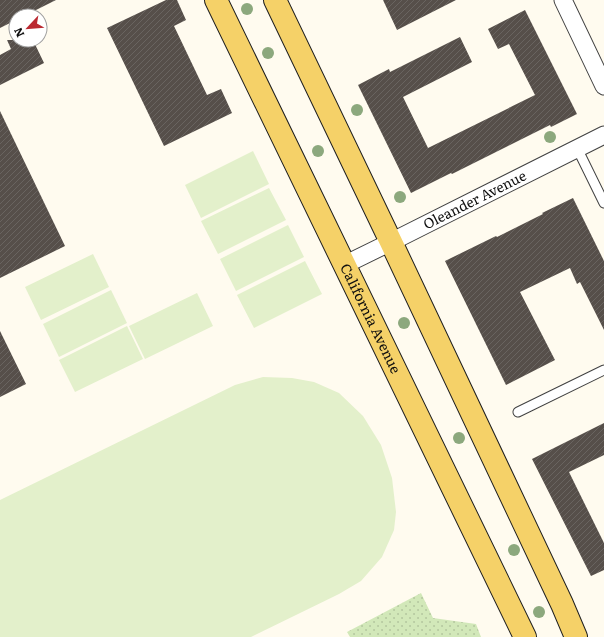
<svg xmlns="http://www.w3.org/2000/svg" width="604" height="637" font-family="Literata,serif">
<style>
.grass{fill:url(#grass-dots)}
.pitch{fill:#e3f0cb}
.building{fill:url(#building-hatch)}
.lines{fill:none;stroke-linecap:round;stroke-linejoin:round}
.service-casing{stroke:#414141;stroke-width:11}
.minor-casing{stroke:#414141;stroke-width:19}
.primary-casing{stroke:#1f1f1f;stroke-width:24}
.service{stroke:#fff;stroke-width:9}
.minor{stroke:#fff;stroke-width:17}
.primary{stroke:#f5d168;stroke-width:22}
.tree{fill:#8ca87d}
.labels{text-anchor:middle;stroke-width:4;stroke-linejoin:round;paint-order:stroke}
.street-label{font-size:14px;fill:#0e0e0e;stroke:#fff}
</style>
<defs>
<pattern id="grass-dots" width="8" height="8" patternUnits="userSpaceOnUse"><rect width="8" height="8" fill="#d2e8b9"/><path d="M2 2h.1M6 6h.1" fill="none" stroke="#b3c69e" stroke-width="1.8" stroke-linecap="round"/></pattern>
<pattern id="building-hatch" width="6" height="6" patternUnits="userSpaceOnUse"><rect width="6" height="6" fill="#564f4a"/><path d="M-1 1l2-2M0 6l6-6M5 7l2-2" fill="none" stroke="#696460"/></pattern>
</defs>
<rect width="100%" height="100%" fill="#fffbef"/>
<path class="grass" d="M421,593L433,618L476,624L481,637H350L347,632Z"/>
<g class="pitch">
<path d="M253,151L269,184L201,218L185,185Z"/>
<path d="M269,188L286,220L218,254L201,221Z"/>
<path d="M288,225L304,257L236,291L220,259Z"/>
<path d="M93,254L109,287L41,320L25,287Z"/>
<path d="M305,261L322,294L254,328L237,295Z"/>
<path d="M111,290L127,323L59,357L43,324Z"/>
<path d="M197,293L213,326L145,359L129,326Z"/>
<path d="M127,326L143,359L75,392L59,360Z"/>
<path d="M263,377L292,378L314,382L339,393L363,416L381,445L392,478L396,512L394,530L382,557L361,581L339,594L251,637H0V500L235,385Z"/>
</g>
<g class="building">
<path d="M0,0H56L24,16H16V20L0,28Z"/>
<path d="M166,0H177L186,20L174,26L207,95L221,89L232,113L164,146L107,28Z"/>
<path d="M383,0H456L397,30Z"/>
<path d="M525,10L577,114L551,127L550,125L452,174L451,173L411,193L358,85L389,69L390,72L460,37L472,62L403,97L428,148L535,95L509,44L498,49L488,29Z"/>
<path d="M7,40H33L44,63L0,85V55L11,49Z"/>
<path d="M0,111L65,246L0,278Z"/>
<path d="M573,198L604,261V330L580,282L577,284L570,268L520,292L555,360L506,385L445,261L496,236L497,237L543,214L542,213Z"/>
<path d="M0,331L26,384L0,397Z"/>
<path d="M604,423V455L569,472L604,543V570L591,576L532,459Z"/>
</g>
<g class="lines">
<defs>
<g id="service">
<path d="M577,148L604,203"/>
<path d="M518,412L604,370"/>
</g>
<g id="minor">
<path d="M563,0L604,86"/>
<path id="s1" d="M344,265L391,242L604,135"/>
</g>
<g id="primary">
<path id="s2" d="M216,0L525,637"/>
<path d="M275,0L391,242L562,604L576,637"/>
</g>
</defs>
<use href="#service" class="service-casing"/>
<use href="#minor" class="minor-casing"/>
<use href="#primary" class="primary-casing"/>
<use href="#service" class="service"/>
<use href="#minor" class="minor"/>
<use href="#primary" class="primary"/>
</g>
<g class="tree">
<circle cx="247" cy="9" r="6"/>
<circle cx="268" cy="53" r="6"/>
<circle cx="357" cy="110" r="6"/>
<circle cx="550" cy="137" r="6"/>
<circle cx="318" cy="151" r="6"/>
<circle cx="400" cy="197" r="6"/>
<circle cx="404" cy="323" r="6"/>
<circle cx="459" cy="438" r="6"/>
<circle cx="514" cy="550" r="6"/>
<circle cx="539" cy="612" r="6"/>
</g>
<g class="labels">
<g class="street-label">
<text dy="5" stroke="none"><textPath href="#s1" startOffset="146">Oleander Avenue</textPath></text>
<text dy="5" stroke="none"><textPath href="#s2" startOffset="354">California Avenue</textPath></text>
</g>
</g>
<g transform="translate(28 28) rotate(244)"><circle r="19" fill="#ffffff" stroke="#9f9f9f"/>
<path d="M0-3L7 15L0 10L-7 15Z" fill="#bb2931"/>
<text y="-6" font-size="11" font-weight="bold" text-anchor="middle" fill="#0e0e0e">N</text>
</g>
</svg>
